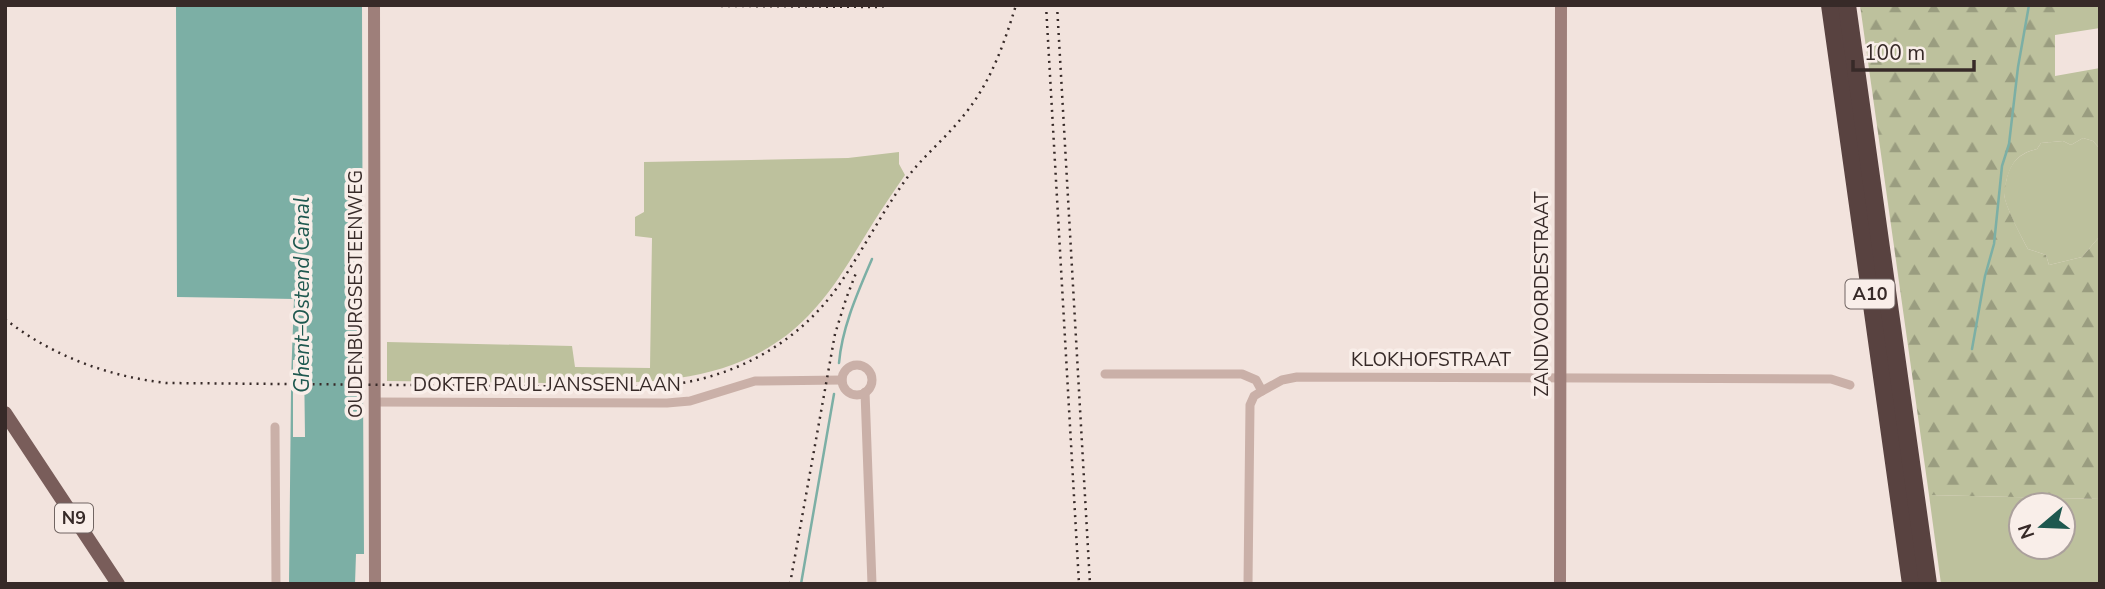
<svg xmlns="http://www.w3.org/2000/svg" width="2105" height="589" font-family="'Nunito Sans',sans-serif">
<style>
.green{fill:#bdc19d;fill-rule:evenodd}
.forest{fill:url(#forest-firs)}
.water{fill:#7cafa5}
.pier{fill:#f2e3dd}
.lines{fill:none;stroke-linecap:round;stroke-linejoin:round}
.stream{stroke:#7cafa5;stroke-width:2.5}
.street{stroke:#cab0a8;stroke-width:9}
.secondary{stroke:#9e7f7a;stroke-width:12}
.primary{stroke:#795d5a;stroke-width:14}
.highway{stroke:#584240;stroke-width:18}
.rail{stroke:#372a28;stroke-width:2.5;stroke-dasharray:2 5;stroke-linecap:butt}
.labels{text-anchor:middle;stroke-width:7;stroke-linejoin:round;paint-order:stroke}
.shield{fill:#f9eee9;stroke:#716562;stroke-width:2}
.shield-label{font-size:18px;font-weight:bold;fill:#372a28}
.street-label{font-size:19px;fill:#372a28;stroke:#f9eee9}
.water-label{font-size:21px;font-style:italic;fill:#1e584f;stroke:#f9eee9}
</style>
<defs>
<pattern id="forest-firs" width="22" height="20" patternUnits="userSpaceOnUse" patternTransform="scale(1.75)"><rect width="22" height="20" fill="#bdc19d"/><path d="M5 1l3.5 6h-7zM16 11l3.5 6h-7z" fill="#9a9d80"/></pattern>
</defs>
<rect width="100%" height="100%" fill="#f2e3dd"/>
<g class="green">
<path d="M2055,5H2100V28L2055,35Z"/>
<path d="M2083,138L2093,141L2100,149V236L2082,257L2049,265L2046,255L2028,249C2022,238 2004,205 2004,193C2003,190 2005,186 2006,182C2010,163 2018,154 2037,149L2041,143L2063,141L2071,145Z"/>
<path d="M899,152V164L905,175C894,191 883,207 873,223C853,255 836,287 809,315C738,389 640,383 546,383C493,382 440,382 387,381V342L572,346L575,367L650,368L652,238L635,236V217L644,212V162L848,158Z"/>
<path d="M1929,495L2100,499V584H1941ZM2021,505H2063V547H2021Z"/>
</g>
<path class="forest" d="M1860,5H2055V76L2100,68V149L2093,141L2083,138L2071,145L2063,141L2041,143L2037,149C2017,154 2011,163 2006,182C2006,186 2004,189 2004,193C2004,204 2022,238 2028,249L2046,255L2049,265L2082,257L2100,236V499L1929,495Z"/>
<path class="water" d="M176,5H362L363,380H349L350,391H363L364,554H356L355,584H289L291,390H304V379H291L294,299L177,297Z"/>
<path class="pier" d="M293,360H304L305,437H293V386L301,387V382H293Z"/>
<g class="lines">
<g class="stream">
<path d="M1972,349L1985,276L1994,244L2002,166L2009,144L2018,67L2029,5"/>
<path d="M839,363C842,327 858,292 872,259"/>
<path d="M801,584L834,394"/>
</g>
<g class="street">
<circle cx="857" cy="380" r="15"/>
<path d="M1105,374H1242L1256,380L1262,391L1282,380L1297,377L1831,379L1850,385"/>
<path d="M865,392L872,584"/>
<path d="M374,402L667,403L690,401L755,381L842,380"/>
<path d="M275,427L276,584"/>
<path d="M1248,584L1250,405L1254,396L1262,391"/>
</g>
<g class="secondary">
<path d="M374,5L375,584"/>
<path d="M1560,584L1561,5"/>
</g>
<path class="primary" d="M5,413L118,584"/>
<g class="highway">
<path d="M1830,5L1911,584"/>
<path d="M1847,5L1928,584"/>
</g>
<g class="rail">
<path d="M595,5L876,7L899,5"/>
<path d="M1046,5L1079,584"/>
<path d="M1057,5L1090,584"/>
<path d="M5,319C52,356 107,376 166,383L639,387C718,386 793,351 839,285C863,250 882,212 907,178C924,155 947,137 964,115C991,82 1004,44 1016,5"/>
<path d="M790,584L835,334L846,299L856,273"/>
</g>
</g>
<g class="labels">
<g class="shield">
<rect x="1845.5" y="279.5" width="49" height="29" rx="5"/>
<rect x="55" y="503.5" width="38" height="29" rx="5"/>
</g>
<g class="shield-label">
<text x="1870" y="300">A10</text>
<text x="74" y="524">N9</text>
</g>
<g class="street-label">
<text transform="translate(355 294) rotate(-90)" y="7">OUDENBURGSESTEENWEG</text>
<text transform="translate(1541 294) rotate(-90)" y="7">ZANDVOORDESTRAAT</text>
<text x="1431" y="366">KLOKHOFSTRAAT</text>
<text x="547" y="391">DOKTER PAUL JANSSENLAAN</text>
</g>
<g class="water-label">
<text transform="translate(302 295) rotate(-90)" y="7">Ghent–Ostend Canal</text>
</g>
</g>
<rect width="2105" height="589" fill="none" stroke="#372a28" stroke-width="14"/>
<g transform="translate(2042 526) rotate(251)"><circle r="33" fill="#f9eee9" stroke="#aba09c" stroke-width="2"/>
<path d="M0-5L12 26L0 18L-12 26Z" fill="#1e584f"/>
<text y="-10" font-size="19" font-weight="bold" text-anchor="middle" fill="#372a28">N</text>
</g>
<path d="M1853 60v10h121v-10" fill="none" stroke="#372a28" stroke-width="3.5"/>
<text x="1864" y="60" font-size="21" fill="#372a28" stroke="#f9eee9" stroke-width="5" paint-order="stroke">100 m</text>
</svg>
